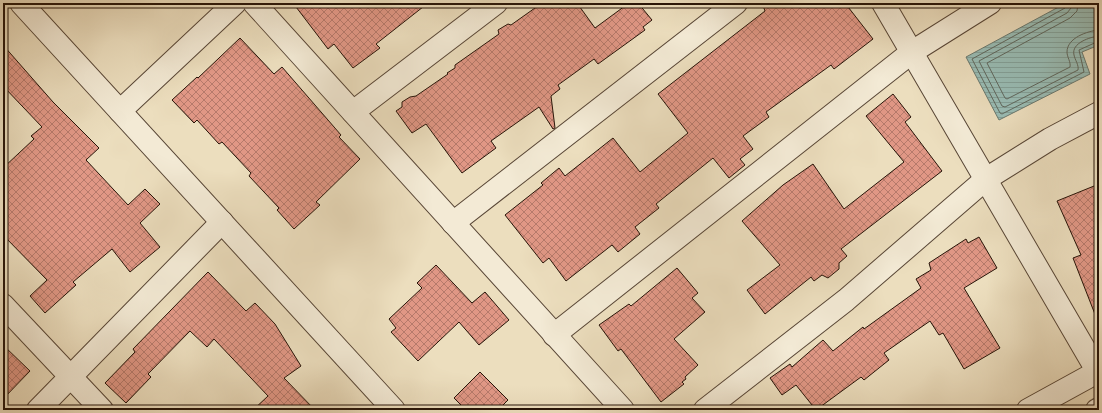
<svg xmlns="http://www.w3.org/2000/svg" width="1102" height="413" font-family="Alegreya,serif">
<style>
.water{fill:url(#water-rules);stroke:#6b796f}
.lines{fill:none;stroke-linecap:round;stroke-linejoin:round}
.shore{stroke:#60685e;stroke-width:1}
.building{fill:url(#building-cross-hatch);stroke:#271408}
.minor-casing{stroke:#584636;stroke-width:24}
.minor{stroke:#f3ead5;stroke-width:22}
</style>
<defs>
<pattern id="water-rules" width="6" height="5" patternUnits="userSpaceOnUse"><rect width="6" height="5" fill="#99bcb4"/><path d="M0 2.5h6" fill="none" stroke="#84a199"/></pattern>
<pattern id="building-cross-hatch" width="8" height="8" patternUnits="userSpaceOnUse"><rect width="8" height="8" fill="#e09785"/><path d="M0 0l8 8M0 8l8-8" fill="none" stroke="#b67a6b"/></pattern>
</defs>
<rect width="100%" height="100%" fill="#ecdebe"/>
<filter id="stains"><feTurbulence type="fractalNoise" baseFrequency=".005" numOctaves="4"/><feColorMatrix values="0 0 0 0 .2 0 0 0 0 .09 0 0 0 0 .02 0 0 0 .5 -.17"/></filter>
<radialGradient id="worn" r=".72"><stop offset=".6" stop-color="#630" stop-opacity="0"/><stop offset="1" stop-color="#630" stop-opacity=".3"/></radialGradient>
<path class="water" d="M1066,3H1099V45L1082,52L1090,74L999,120L966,57Z"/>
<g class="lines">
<g class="shore">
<path d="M1067,3L1065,8L972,59L1000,113L1002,114L1084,72L1079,50L1099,41"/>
<path d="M1072,3L1071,8L1067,13L979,61L1002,106L1005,107L1078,70C1079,65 1075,60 1074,55C1071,43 1090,37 1099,36"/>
<path d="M1078,3L1077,11L1070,18L987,63L1005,98L1007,99L1070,67C1071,62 1067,57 1067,52C1067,38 1087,31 1099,30"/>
</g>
</g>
<g class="building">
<path d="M293,3H428L376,44L380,48L353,68L334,44L328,49Z"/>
<path d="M542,3H577L595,28L629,3H638L652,20L643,27L645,30L598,64L594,59L558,85L560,89L551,96L555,128L553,129L539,107L491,141L496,148L462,173L426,124L412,133L396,111L402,107V102L410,97L416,96L448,74L447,73L455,68V65L499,34L498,30L508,24L511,25Z"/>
<path d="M762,3H845L873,39L834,69L831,65L766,112L769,117L743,136L753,149L740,159L745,165L729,178L713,158L656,204L659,208L635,227L640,234L618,252L612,245L566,281L549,258L543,263L505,215L543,185L541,183L559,168L565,176L613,138L640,172L688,133L658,94L765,11Z"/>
<path d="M240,38L274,74L282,67L341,135L339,137L360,159L316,202L320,205L294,229L277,210L279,208L249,176L251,173L222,142L219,144L197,120L194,123L172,100L197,77L198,78Z"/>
<path d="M3,45L53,102L99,148L86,160L128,205L145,189L160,204L140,223L160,247L130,272L112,249L73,282L76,285L45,313L30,296L47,280L3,235V168L34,139L31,136L42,127L3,86Z"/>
<path d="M893,94L911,117L905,122L942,171L841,249L847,256L839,263V269L828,278L822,275L814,281L811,277L765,314L747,290L780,265L742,221L783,185L813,164L844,209L904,162L866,116Z"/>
<path d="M1099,184V322H1098L1073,258L1081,255L1057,201Z"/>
<path d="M979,237L997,268L964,288L1000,348L964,369L943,333L939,335L930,321L884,353L889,360L864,380L861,377L816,410L796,385L782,395L770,378L790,364L792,367L823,340L833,351L863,327L864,329L921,288L916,279L931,270L929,263L966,239L968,243Z"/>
<path d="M436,265L472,303L485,292L509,320L479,345L459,322L418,361L391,332L396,328L389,319L422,288L417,283Z"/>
<path d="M677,268L698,293L692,298L705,312L674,339L698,365L685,377L686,379L682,382L684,384L661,402L621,349L618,351L599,325L629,304L631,306Z"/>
<path d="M208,272L246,311L255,303L275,324L301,366L284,378L315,410H253L268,396L214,339L207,347L190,331L148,374L151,377L126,403L105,383L135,352L133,349Z"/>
<path d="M3,345L30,371L3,399Z"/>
<path d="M480,372L508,400L498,410H466L454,398Z"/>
</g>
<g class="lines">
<defs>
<g id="minor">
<path d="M21,3L394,410"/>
<path d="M254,3L623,410"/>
<path d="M883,3L1099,374"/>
<path d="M120,111L235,3"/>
<path d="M353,112L496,3"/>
<path d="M453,223L736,3"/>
<path d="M3,305L102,410"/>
<path d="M554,335L912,52L990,3"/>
<path d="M38,410L222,222"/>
<path d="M705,410L846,300L986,179L1050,139L1099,113"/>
<path d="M1028,410L1099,371"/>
<path d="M1097,410L1099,409"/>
</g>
</defs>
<use href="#minor" class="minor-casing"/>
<use href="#minor" class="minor"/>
</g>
<rect width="1102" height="413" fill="none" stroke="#ecdebe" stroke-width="16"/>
<rect x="4" y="4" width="1094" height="405" fill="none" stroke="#271408" stroke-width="2"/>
<rect x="8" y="8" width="1086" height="397" fill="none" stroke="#271408"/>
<rect width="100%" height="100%" filter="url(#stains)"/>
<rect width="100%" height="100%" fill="url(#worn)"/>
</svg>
